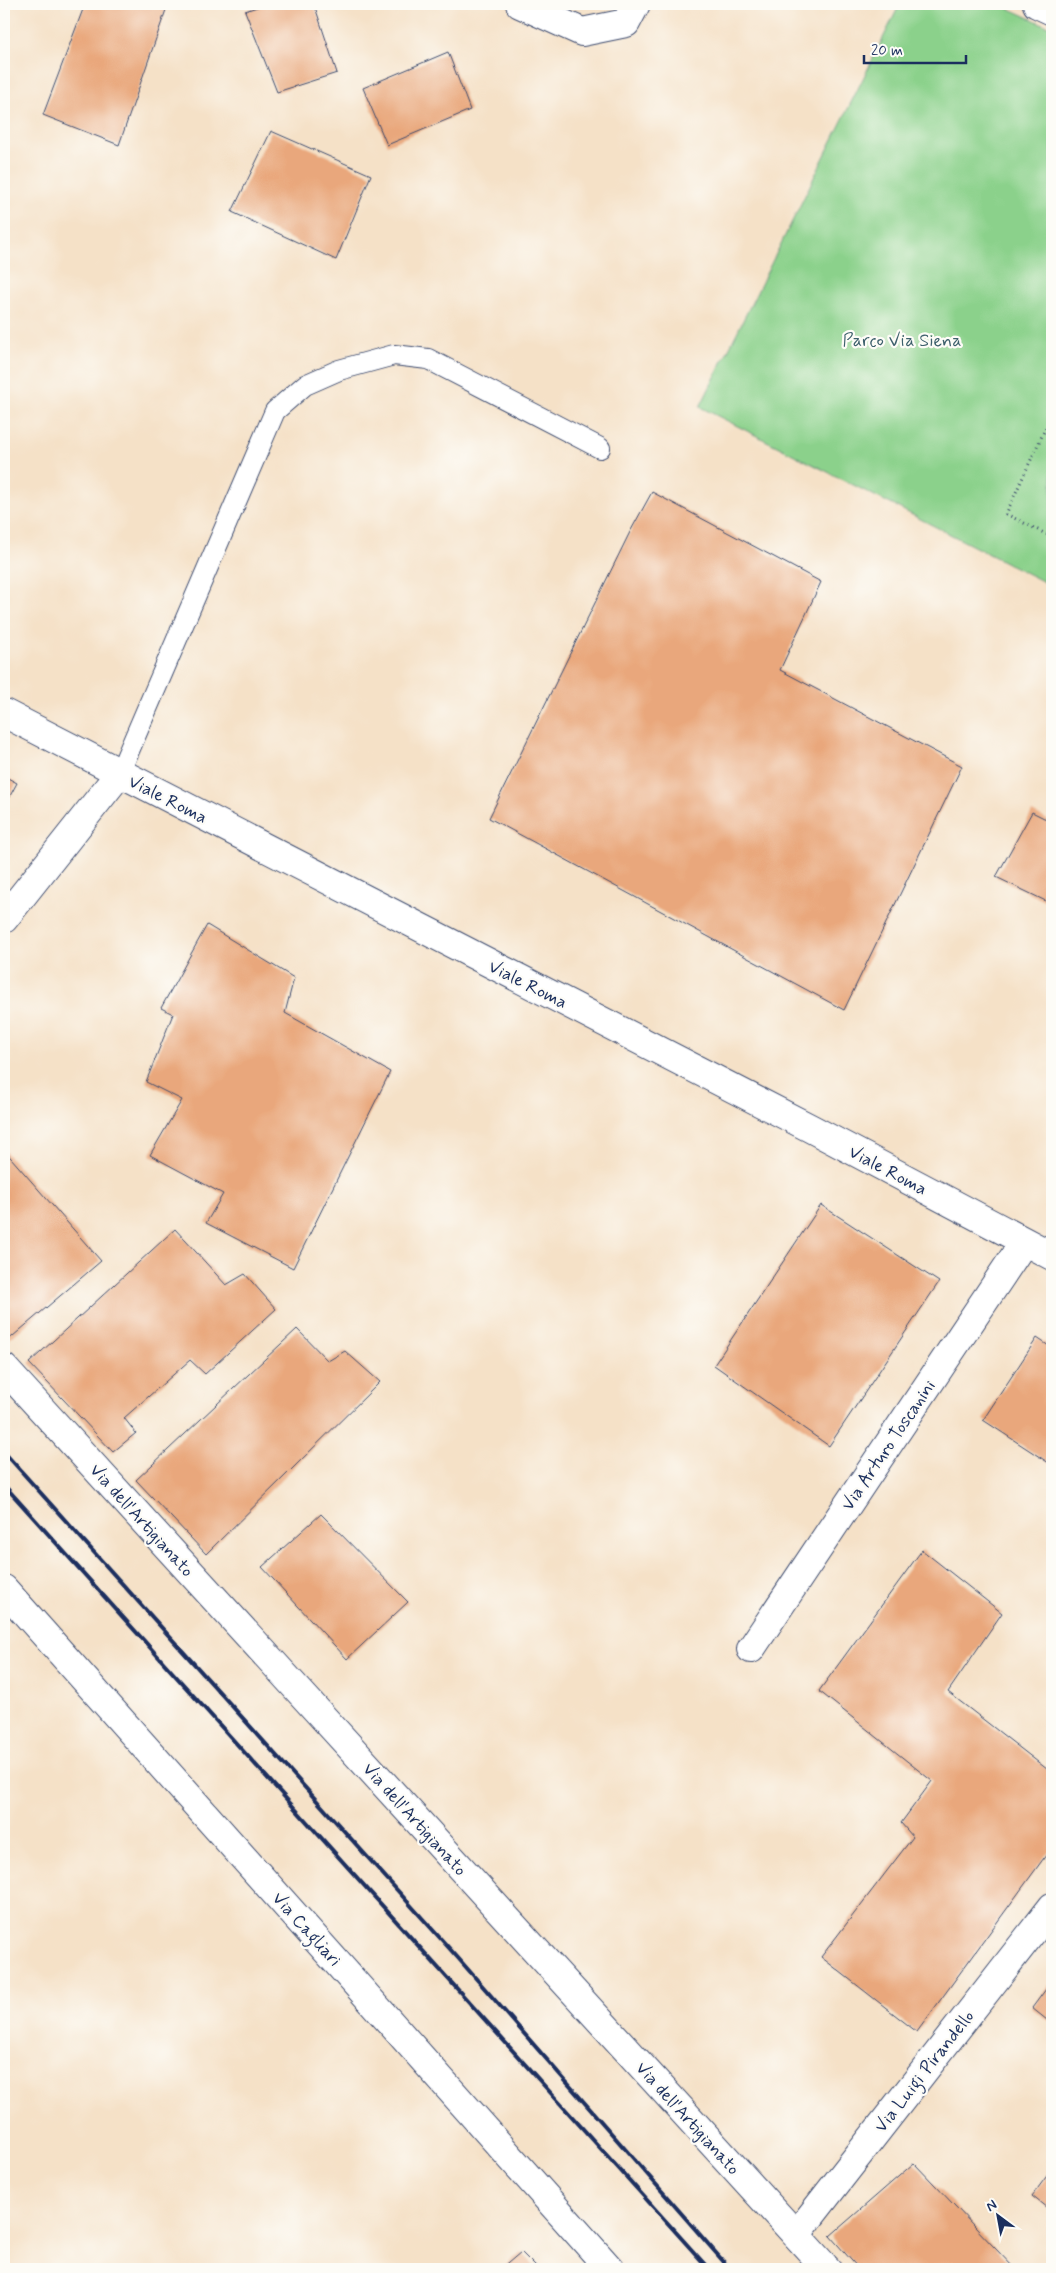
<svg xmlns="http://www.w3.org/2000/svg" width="1056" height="2273" font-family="Mynerve,sans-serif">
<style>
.green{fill:#8bd18b;stroke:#538074}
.building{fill:#e9a77b}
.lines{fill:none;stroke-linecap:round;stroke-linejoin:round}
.lane-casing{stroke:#3c4a6e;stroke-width:22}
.street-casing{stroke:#3c4a6e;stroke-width:30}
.secondary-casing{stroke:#3c4a6e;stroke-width:30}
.path{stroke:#3c4a6e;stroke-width:3;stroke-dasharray:1 4;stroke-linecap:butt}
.lane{stroke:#fff;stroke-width:20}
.street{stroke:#fff;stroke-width:28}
.secondary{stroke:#fff;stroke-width:28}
.rail{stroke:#1b2f5e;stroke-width:4}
.labels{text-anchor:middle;stroke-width:4.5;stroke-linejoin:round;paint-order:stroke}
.park-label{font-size:18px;fill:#3d606c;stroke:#fdfcf7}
.street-label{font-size:18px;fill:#1b2f5e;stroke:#fdfcf7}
</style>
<rect width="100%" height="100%" fill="#fdfcf7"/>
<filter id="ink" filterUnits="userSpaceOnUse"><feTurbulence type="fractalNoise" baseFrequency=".02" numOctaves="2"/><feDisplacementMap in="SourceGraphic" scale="10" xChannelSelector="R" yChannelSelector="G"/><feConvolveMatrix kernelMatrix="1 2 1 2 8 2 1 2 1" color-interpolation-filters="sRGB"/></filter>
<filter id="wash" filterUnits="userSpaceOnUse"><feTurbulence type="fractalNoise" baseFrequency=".0096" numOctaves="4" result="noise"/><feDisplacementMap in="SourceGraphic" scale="20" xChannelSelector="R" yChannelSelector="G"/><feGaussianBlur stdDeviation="1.12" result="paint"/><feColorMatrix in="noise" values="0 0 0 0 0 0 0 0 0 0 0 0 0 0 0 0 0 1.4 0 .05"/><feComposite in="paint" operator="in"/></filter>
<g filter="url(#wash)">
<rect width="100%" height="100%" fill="#f5e1c7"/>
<path class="green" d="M900,4H999L1052,28V586L700,407Z"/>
<g id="blocks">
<g class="building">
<path d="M85,4H168L119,145L43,115Z"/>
<path d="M266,4H314L337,73L277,92L245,11Z"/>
<path d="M448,52L470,110L387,145L363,88Z"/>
<path d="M271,131L371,175L336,260L232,212Z"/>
<path d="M652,492L821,582L780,670L962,766L844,1010L489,818L630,532Z"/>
<path d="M4,776L17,783L4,807Z"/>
<path d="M1032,812L1052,822V904L996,877Z"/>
<path d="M207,925L294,978L285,1013L390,1072L293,1268L206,1223L223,1194L150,1155L182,1100L146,1082L173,1014L161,1008Z"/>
<path d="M4,1150L101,1261L6,1342L4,1339Z"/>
<path d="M821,1205L939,1282L829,1446L714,1365Z"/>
<path d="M175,1229L226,1285L245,1274L276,1309L205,1374L190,1360L124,1418L136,1433L113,1452L29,1363Z"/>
<path d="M297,1329L328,1361L345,1351L380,1382L206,1554L136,1480Z"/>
<path d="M1037,1338L1052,1348V1465L983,1420Z"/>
<path d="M321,1514L408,1602L347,1659L262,1567Z"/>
<path d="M922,1550L1002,1613L948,1692L1052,1773V1847L917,2032L821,1957L913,1837L901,1823L932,1781L819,1691Z"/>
<path d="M1052,1981V2024L1032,2008Z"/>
<path d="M914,2163L1015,2269H859L830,2236Z"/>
<path d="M1052,2169V2212L1032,2196Z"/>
<path d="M521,2252L538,2269H501Z"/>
</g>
</g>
</g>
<g filter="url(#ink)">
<use href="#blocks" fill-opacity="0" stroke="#3c4a6e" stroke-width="1"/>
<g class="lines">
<defs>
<path id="lane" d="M119,774L275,411L305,385L339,370L394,355L428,359L600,448"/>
<g id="street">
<path d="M520,4L582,32L626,23L636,4"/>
<path d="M1037,4L1052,11"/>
<path d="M4,919L119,774"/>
<path d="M4,1368L827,2269"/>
<path d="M751,1649L1024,1242"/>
<path d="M796,2235L1052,1907"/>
</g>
<g id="secondary">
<path d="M4,713L810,1128L1052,1256"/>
<path d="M4,1589L610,2269"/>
</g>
</defs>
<use href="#lane" class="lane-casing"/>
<use href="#street" class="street-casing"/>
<use href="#secondary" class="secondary-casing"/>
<path class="path" d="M1052,414L1006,514L1052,537"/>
<use href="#lane" class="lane"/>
<use href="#street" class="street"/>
<use href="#secondary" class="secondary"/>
<g class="rail">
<path d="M4,1452L458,1958L730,2269"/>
<path d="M4,1485L709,2269"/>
</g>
</g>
</g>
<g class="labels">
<g class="park-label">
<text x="902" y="346">Parco Via Siena</text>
</g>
<g class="street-label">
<text transform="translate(168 799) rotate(27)" y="6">Viale Roma</text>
<text transform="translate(528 984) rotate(27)" y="6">Viale Roma</text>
<text transform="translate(888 1170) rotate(28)" y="6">Viale Roma</text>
<text transform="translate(888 1445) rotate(-56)" y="6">Via Arturo Toscanini</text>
<text transform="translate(142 1520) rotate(48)" y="6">Via dell'Artigianato</text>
<text transform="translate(415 1819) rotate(48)" y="6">Via dell'Artigianato</text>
<text transform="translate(307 1929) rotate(48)" y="6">Via Cagliari</text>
<text transform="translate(924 2071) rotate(-52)" y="6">Via Luigi Pirandello</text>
<text transform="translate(688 2118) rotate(48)" y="6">Via dell'Artigianato</text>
</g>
</g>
<rect width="1056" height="2273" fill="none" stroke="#fdfcf7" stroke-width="20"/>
<g transform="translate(998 2216) rotate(328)" stroke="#fdfcf7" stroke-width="4" paint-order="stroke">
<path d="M0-4L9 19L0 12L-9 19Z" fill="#1b2f5e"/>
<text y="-8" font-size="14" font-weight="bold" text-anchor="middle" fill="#1b2f5e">N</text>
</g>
<path d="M864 55v8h102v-8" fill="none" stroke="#1b2f5e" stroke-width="2.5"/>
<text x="871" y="55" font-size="15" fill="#1b2f5e" stroke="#fdfcf7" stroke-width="4" paint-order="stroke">20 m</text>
</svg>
